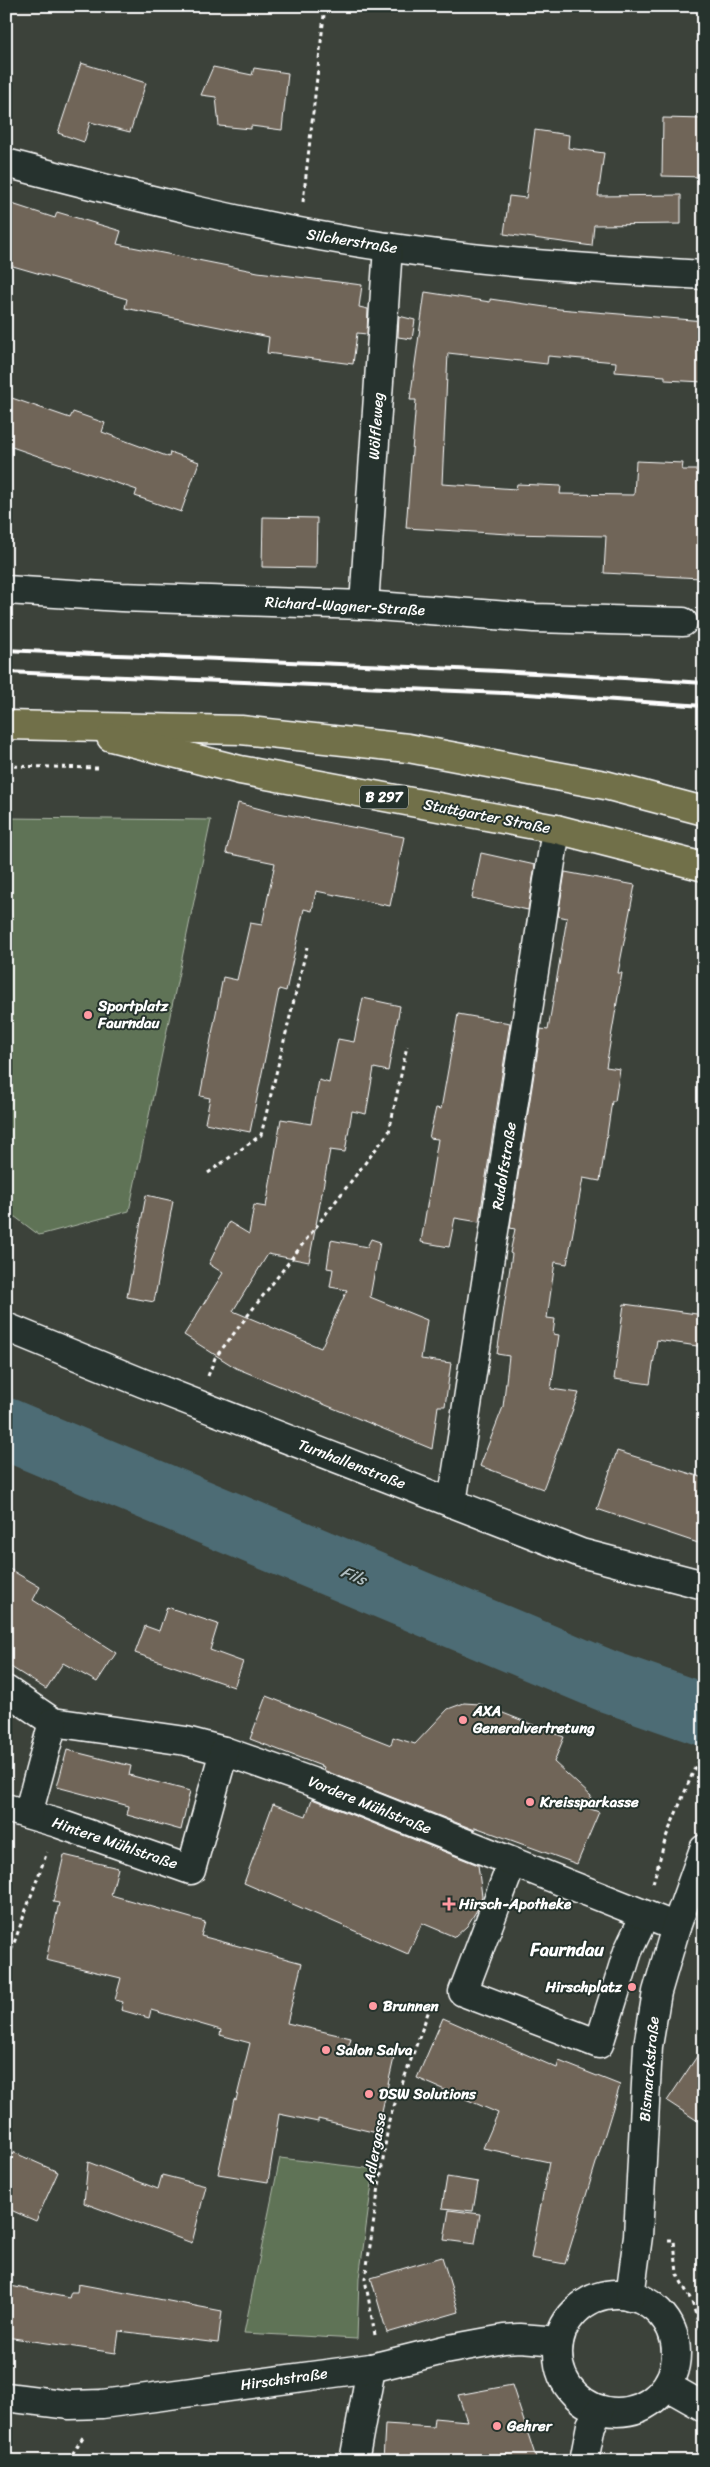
<svg xmlns="http://www.w3.org/2000/svg" width="710" height="2467" font-family="Sriracha,sans-serif">
<style>
.green{fill:#5f7356;stroke:#afb9aa}
.lines{fill:none;stroke-linecap:round;stroke-linejoin:round}
.river{stroke:#4d6c74;stroke-width:62}
.building{fill:#6f6559;stroke:#fff}
.pedestrian-casing{stroke:#fff;stroke-width:31}
.minor-casing{stroke:#fff;stroke-width:31}
.tertiary-casing{stroke:#fff;stroke-width:31}
.primary-casing{stroke:#fff;stroke-width:31}
.path{stroke:#fff;stroke-width:3;stroke-dasharray:4 4;stroke-linecap:butt}
.pedestrian{stroke:#26332d;stroke-width:28}
.minor{stroke:#26332d;stroke-width:28}
.tertiary{stroke:#26332d;stroke-width:28}
.primary{stroke:#71704a;stroke-width:28}
.rail{stroke:#fff;stroke-width:4}
.poi-dot{fill:#ff9aa2;stroke:#26332d;stroke-width:2}
.labels{text-anchor:middle;stroke-width:4;stroke-linejoin:round;paint-order:stroke}
.shield{fill:#26332d;stroke:#bec2c0;stroke-width:1}
.shield-label{font-size:14px;font-weight:bold;fill:#fff}
.street-label{font-size:15px;fill:#fff;stroke:#26332d}
.poi-label{font-size:15px;font-weight:bold;fill:#fff;stroke:#26332d;text-anchor:start}
.water-label{font-size:16px;font-style:italic;fill:#afbdc0;stroke:#26332d}
.quarter-label{font-size:18px;font-weight:bold;fill:#fff;stroke:#26332d}
</style>
<rect width="100%" height="100%" fill="#3c423a"/>
<filter id="ink" filterUnits="userSpaceOnUse"><feTurbulence type="fractalNoise" baseFrequency=".02" numOctaves="2"/><feDisplacementMap in="SourceGraphic" scale="10" xChannelSelector="R" yChannelSelector="G"/><feConvolveMatrix kernelMatrix="1 2 1 2 8 2 1 2 1" color-interpolation-filters="sRGB"/></filter>
<g filter="url(#ink)">
<g class="green">
<path d="M6,818L211,820L129,1211L39,1235L6,1210Z"/>
<path d="M280,2158L374,2169L359,2278L357,2339L244,2333Z"/>
</g>
<g class="lines">
<path class="river" d="M6,1429L607,1681L704,1715"/>
</g>
<g class="building">
<path d="M81,63L146,83L130,132L90,122L84,142L58,133Z"/>
<path d="M213,67L252,75L254,68L288,73L282,130L251,126V129L219,126L216,97L201,95Z"/>
<path d="M663,118L704,119V177L662,176Z"/>
<path d="M535,130L569,135L568,148L604,153L598,196L681,195V224L594,225L592,246L504,234L509,196L526,198Z"/>
<path d="M6,202L55,218L57,212L121,231L117,244L258,272L362,285L359,307L368,309L367,334L357,333L353,364L267,353L269,337L125,308L127,299L6,264Z"/>
<path d="M425,292L490,302V299L559,309L704,321V382L665,380V376L615,372L616,362L548,356L547,364L448,353L442,484L516,489L517,484L561,486L560,494L634,495L636,461L683,463L682,470H704L701,578L604,573L606,536L509,534L406,528L416,400H410Z"/>
<path d="M399,316L415,320L412,339L398,337Z"/>
<path d="M6,396L70,418L73,412L105,423L102,432L169,457L170,452L199,462L181,512L135,496L137,490L6,445Z"/>
<path d="M263,517L317,518L316,568L262,567Z"/>
<path d="M238,803L268,811L404,837L390,906L316,891L312,911L304,909L286,991L279,989L250,1132L205,1123L210,1098L200,1096L223,977L237,980L250,923L262,925L275,863L226,853Z"/>
<path d="M481,853L535,865L528,910L472,898Z"/>
<path d="M565,872L635,885L618,973H622L606,1067L620,1069L615,1101H612L600,1181L583,1178L567,1264L555,1262L547,1318L555,1319L553,1334L559,1335L551,1389L579,1393L543,1489L480,1466L503,1407L509,1356L497,1354L512,1254L510,1253L515,1229L510,1228L541,1029L548,1030L567,918L558,916Z"/>
<path d="M363,998L400,1006L388,1071L374,1068L366,1114L352,1111L345,1152L330,1150L309,1262L268,1254L233,1311L321,1348L347,1290L330,1287L333,1269L327,1268L331,1240L367,1247L371,1239L380,1242L370,1297L427,1320L421,1359L451,1363L445,1406H438L432,1449L236,1368L184,1335L223,1273L209,1264L229,1222L249,1234L254,1205L266,1207L281,1119L311,1124L319,1080L329,1083L338,1039L354,1042Z"/>
<path d="M458,1014L510,1023L479,1222L455,1218L449,1247L421,1242L438,1139L429,1138L436,1108L441,1109Z"/>
<path d="M146,1195L173,1201L154,1302L127,1297Z"/>
<path d="M624,1304L704,1315V1347L657,1340L650,1384L614,1379Z"/>
<path d="M617,1451L704,1478V1545L597,1509Z"/>
<path d="M6,1567L40,1587L33,1600L116,1653L97,1682L63,1663L46,1689L6,1664Z"/>
<path d="M167,1607L218,1624L210,1650L243,1662L234,1687L135,1653L145,1626L159,1631Z"/>
<path d="M266,1696L391,1745L393,1737L415,1744L448,1709L464,1703L480,1704L564,1737L554,1762L591,1796L588,1808L599,1812L577,1864L475,1827V1830L323,1770L324,1767L250,1739Z"/>
<path d="M67,1750L131,1766L129,1775L190,1791L181,1830L127,1815L129,1806L57,1787Z"/>
<path d="M312,1799L478,1865L482,1896L477,1910L467,1926L455,1937L422,1923L408,1954L244,1883L273,1804L306,1816Z"/>
<path d="M64,1855L118,1868L111,1895L205,1922L201,1936L302,1963L287,2023L351,2038L348,2048L394,2058L377,2133L318,2119V2122L279,2114L268,2182L218,2174L234,2099L236,2100L250,2043L220,2035L221,2030L151,2010L149,2018L121,2010L123,2002L115,2000L121,1978L46,1960L59,1903L53,1902Z"/>
<path d="M443,2018L557,2068L559,2061L620,2085L565,2264L531,2258L549,2162L483,2148L498,2113L417,2078Z"/>
<path d="M704,2046V2125L667,2101Z"/>
<path d="M6,2149L58,2172L36,2221L6,2208Z"/>
<path d="M88,2162L158,2189L162,2175L206,2186L192,2243L84,2203Z"/>
<path d="M447,2177L478,2182L473,2211L442,2208Z"/>
<path d="M449,2210L480,2214L475,2244L444,2240Z"/>
<path d="M442,2257L459,2312L387,2333L371,2278Z"/>
<path d="M78,2284L222,2311L218,2343L119,2331L116,2353L6,2337V2285L69,2298L71,2292H77Z"/>
<path d="M512,2385L537,2461H383L385,2424L433,2427L434,2418L467,2421L458,2395Z"/>
</g>
<g class="lines">
<defs>
<path id="pedestrian" d="M512,1863L463,1992L599,2044L628,1951L645,1915"/>
<g id="minor">
<path d="M6,163C132,196 258,228 387,247C492,263 598,269 704,275"/>
<path d="M6,590L121,597L364,605L534,618L683,622"/>
<path d="M364,605L388,247"/>
<path d="M6,1327L143,1383L581,1553L704,1585"/>
<path d="M452,1503L556,829"/>
<path d="M6,1690L53,1722L186,1741L224,1751L312,1782L676,1927"/>
<path d="M6,1808L57,1823L191,1870L224,1751"/>
<path d="M28,1814L53,1722"/>
<path d="M354,2461L371,2368"/>
</g>
<g id="tertiary">
<circle cx="617" cy="2353" r="59"/>
<path d="M630,2296L638,2236L648,2046L657,1992L676,1927L704,1849"/>
<path d="M667,2386L704,2407"/>
<path d="M6,2397L70,2405L102,2404L371,2368L444,2350L504,2339L520,2338L559,2341"/>
<path d="M584,2461L591,2425L600,2410"/>
</g>
<g id="primary">
<path d="M6,725L241,730L408,748L605,785L704,811"/>
<path d="M111,737L240,770L556,829L704,867"/>
</g>
</defs>
<use href="#pedestrian" class="pedestrian-casing"/>
<use href="#minor" class="minor-casing"/>
<use href="#tertiary" class="tertiary-casing"/>
<use href="#primary" class="primary-casing"/>
<g class="path">
<path d="M303,202L325,6"/>
<path d="M6,766L98,768"/>
<path d="M208,1173L261,1135L307,947"/>
<path d="M208,1376L215,1358L389,1132L407,1046"/>
<path d="M653,1883L666,1837L704,1746"/>
<path d="M6,1965L47,1852"/>
<path d="M668,2240H674L677,2274L692,2302L704,2341"/>
<path d="M375,2335L365,2279L389,2120L432,2002"/>
<path d="M68,2461L83,2437"/>
</g>
<use href="#pedestrian" class="pedestrian"/>
<use href="#minor" class="minor"/>
<use href="#tertiary" class="tertiary"/>
<use href="#primary" class="primary"/>
<g class="rail">
<path d="M6,650C239,661 471,667 704,683"/>
<path d="M6,672L527,694L704,706"/>
</g>
</g>
</g>
<g class="poi-dot">
<circle cx="88" cy="1015" r="5"/>
<circle cx="463" cy="1720" r="5"/>
<circle cx="530" cy="1802" r="5"/>
<path d="M446.5 1896.5h5v5h5v5h-5v5h-5v-5h-5v-5h5z"/>
<circle cx="632" cy="1987" r="5"/>
<circle cx="373" cy="2006" r="5"/>
<circle cx="326" cy="2050" r="5"/>
<circle cx="369" cy="2094" r="5"/>
<circle cx="497" cy="2426" r="5"/>
</g>
<g class="labels">
<rect class="shield" x="360" y="785.5" width="48" height="23" rx="4"/>
<g class="shield-label">
<text x="384" y="802">B 297</text>
</g>
<g class="street-label">
<text transform="translate(352 241) rotate(9)" y="5">Silcherstraße</text>
<text transform="translate(376 426) rotate(-86)" y="5">Wölfleweg</text>
<text transform="translate(345 606) rotate(3)" y="5">Richard-Wagner-Straße</text>
<text transform="translate(487 816) rotate(11)" y="5">Stuttgarter Straße</text>
<text transform="translate(504 1166) rotate(-81)" y="5">Rudolfstraße</text>
<text transform="translate(352 1464) rotate(21)" y="5">Turnhallenstraße</text>
<text transform="translate(370 1805) rotate(22)" y="5">Vordere Mühlstraße</text>
<text transform="translate(115 1843) rotate(19)" y="5">Hintere Mühlstraße</text>
<text transform="translate(649 2069) rotate(-85)" y="5">Bismarckstraße</text>
<text transform="translate(375 2148) rotate(-80)" y="5">Adlergasse</text>
<text transform="translate(284 2379) rotate(-8)" y="5">Hirschstraße</text>
</g>
<g class="poi-label">
<text x="98" y="1011">Sportplatz<tspan x="98" dy="17">Faurndau</tspan></text>
<text x="473" y="1716">AXA<tspan x="473" dy="17">Generalvertretung</tspan></text>
<text x="540" y="1807">Kreissparkasse</text>
<text x="459" y="1909">Hirsch-Apotheke</text>
<text x="622" y="1992" text-anchor="end">Hirschplatz</text>
<text x="383" y="2011">Brunnen</text>
<text x="336" y="2055">Salon Salva</text>
<text x="379" y="2099">DSW Solutions</text>
<text x="507" y="2431">Gehrer</text>
</g>
<g class="water-label">
<text transform="translate(354 1575) rotate(23)" y="6">Fils</text>
</g>
<g class="quarter-label">
<text x="567" y="1956">Faurndau</text>
</g>
</g>
<rect width="710" height="2467" fill="none" stroke="#26332d" stroke-width="25"/>
<rect x="12" y="12" width="685" height="2442" fill="none" stroke="#fff" stroke-width="2" filter="url(#ink)"/>
</svg>
